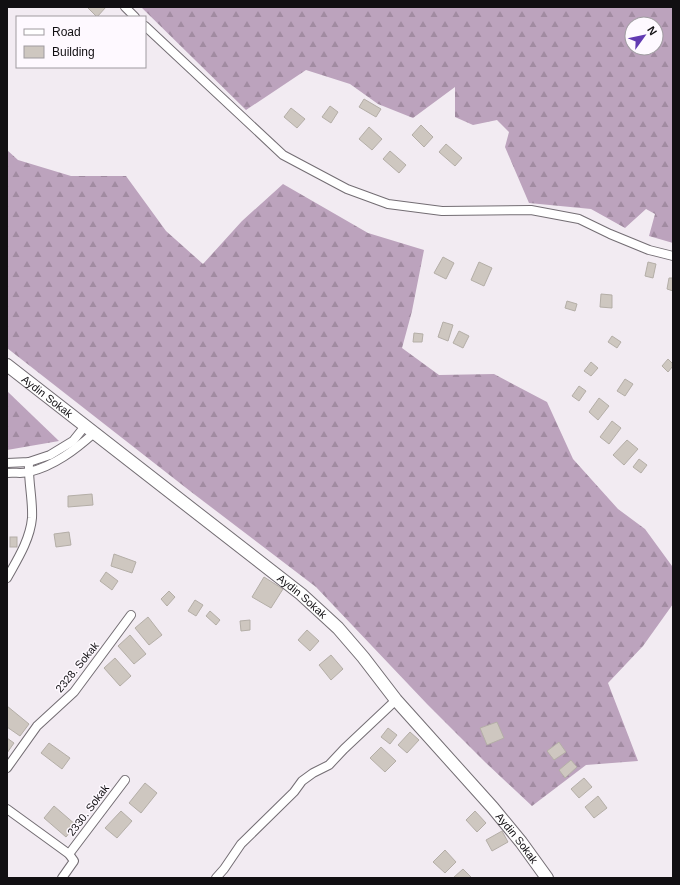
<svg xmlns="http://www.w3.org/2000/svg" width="680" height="885" font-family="Helvetica,sans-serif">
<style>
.forest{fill:url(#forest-firs);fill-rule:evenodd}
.building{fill:#cec7c0;stroke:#b4aea7}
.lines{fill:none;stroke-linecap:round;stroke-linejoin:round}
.street-casing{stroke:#736d73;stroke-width:10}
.secondary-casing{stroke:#736d73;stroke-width:14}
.street{stroke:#fff;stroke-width:8}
.secondary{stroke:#fff;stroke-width:12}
.labels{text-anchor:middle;stroke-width:3;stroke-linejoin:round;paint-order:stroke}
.street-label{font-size:11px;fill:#110f12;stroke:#fef9ff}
</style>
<defs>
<pattern id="forest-firs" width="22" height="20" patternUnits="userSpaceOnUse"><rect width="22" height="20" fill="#bca3bd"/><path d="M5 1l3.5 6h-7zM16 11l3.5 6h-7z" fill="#a18ba1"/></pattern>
</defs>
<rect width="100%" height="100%" fill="#f2ebf2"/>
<g class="forest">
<path d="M141,7H673V243L649,236L655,214L646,209L625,228L591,209L529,203L505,147L509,132L497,120L473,125L455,117V87L413,118L378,104L350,84L306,70L246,110ZM632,24H656V48H632Z"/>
<path d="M7,150L18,160L71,176H126L166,231L203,264L242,221L283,184L368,233L424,250L412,311L402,348L439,375L494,374L547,402L573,459L618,509L645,529L672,566L673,604L643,646L608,683L638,761L586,765L532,806L485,762L427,704L316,587L190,491L7,348Z"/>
<path d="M7,391L59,441L7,450Z"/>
</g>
<g class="building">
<path d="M90,7H106L97,17L88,8Z"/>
<path d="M364,99L381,109L376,117L359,107Z"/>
<path d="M330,106L338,112L331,123L322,117Z"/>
<path d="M291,108L305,119L297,128L284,117Z"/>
<path d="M421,125L433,137L424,147L412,135Z"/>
<path d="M369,127L382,139L372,150L359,139Z"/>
<path d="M446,144L462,158L455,166L439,152Z"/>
<path d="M390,151L406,165L399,173L383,159Z"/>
<path d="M443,257L454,263L446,279L434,273Z"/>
<path d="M479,262L492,268L484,286L471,280Z"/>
<path d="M648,262L656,264L653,278L645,276Z"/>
<path d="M669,278H673V291L667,289Z"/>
<path d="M601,294L612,295V308L600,307Z"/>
<path d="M567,301L577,304L575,311L565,308Z"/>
<path d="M443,322L453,325L448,341L438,337Z"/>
<path d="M459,331L469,336L463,348L453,343Z"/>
<path d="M414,333L423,334L422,342H413Z"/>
<path d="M612,336L621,342L617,348L608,342Z"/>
<path d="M668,359L673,364V366L668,372L662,366Z"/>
<path d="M591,362L598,368L591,376L584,371Z"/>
<path d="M625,379L633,384L625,396L617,391Z"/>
<path d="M579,386L586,391L579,401L572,396Z"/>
<path d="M599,398L609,406L598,420L589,412Z"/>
<path d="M612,421L621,428L609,444L600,437Z"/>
<path d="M627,440L638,449L624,465L613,455Z"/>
<path d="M639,459L647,465L641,473L633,467Z"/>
<path d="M92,494L93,505L68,507V496Z"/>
<path d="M69,532L71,545L56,547L54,534Z"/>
<rect x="10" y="537" width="7" height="10"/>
<path d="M114,554L136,562L132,573L111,566Z"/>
<path d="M106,572L118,581L112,590L100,581Z"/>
<path d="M264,577L283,589L271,608L252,597Z"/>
<path d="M169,591L175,597L167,606L161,599Z"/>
<path d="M195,600L203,605L196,616L188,611Z"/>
<path d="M210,611L220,620L216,625L206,616Z"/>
<path d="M148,617L162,635L149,645L135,628Z"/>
<path d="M250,620V630L241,631L240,621Z"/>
<path d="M307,630L319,641L310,651L298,640Z"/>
<path d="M130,635L146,654L134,664L118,646Z"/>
<path d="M331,655L343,669L331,680L319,665Z"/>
<path d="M115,658L131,676L120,686L104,668Z"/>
<path d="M7,706L29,724L20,736L7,727Z"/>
<path d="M497,722L504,738L487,745L480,728Z"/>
<path d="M388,728L397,735L390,744L381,737Z"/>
<path d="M410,732L419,740L407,753L398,745Z"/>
<path d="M7,738L14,743L7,753Z"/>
<path d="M559,742L566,752L554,760L547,751Z"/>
<path d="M49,743L70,758L62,769L41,753Z"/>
<path d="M381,747L396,761L385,772L370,758Z"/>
<path d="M571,760L577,767L565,778L559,770Z"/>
<path d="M584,778L592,787L579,798L571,789Z"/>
<path d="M145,783L157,793L141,813L129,803Z"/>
<path d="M598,796L607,808L594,818L585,807Z"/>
<path d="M54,806L76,825L66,837L44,818Z"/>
<path d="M121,811L132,821L117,838L105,828Z"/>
<path d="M475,811L486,823L477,832L466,820Z"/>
<path d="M502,831L508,842L492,851L486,840Z"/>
<path d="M445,850L456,862L445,873L433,862Z"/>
<path d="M463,869L472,878H453Z"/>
</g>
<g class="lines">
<defs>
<g id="street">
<path d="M125,7L135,17"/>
<path d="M145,26L283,155L347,189L388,204L442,211L531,210L579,219L610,234L649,250L673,256"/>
<path d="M7,463L29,462L50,455L73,441L85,426"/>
<path d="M7,473C14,472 22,474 29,472C54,466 75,450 94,433"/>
<path d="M7,578C17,560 30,540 32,518C33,500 28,481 29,462"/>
<path d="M7,768L37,726L74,692L131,615"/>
<path d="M7,809L69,854L74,861L62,878"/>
<path d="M69,854L125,780"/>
<path d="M216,878L224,869L241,844L294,792L302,781L313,773L329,765L344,749L396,700"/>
</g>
<g id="secondary">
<path id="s1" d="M7,365L301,594L338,628L363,657L396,700L493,808L521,842L547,878"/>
</g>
</defs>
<use href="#street" class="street-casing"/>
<use href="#secondary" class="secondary-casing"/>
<use href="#street" class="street"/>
<use href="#secondary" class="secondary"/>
</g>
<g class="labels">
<g class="street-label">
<text dy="4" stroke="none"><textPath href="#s1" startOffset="51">Aydin Sokak</textPath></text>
<text dy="4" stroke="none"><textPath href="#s1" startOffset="375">Aydin Sokak</textPath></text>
<text transform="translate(77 667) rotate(-51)" y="4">2328. Sokak</text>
<text transform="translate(88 810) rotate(-53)" y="4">2330. Sokak</text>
<text dy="4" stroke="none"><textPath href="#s1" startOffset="699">Aydin Sokak</textPath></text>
</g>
</g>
<rect width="680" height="885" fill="none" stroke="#110f12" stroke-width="16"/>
<rect x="16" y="16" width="130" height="52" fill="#fef9ff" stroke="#9f9ba0"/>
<rect x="24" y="29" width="20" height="6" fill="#ffffff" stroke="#9f9ba0"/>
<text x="52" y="36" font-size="12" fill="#110f12">Road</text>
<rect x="24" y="46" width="20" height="12" fill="#cec7c0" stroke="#9f9ba0"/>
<text x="52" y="56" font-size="12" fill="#110f12">Building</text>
<g transform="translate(644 36) rotate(57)"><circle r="19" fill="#fef9ff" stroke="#9f9ba0"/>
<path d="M0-3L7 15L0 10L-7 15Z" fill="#623ab2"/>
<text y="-6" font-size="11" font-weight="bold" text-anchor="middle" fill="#110f12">N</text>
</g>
</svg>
